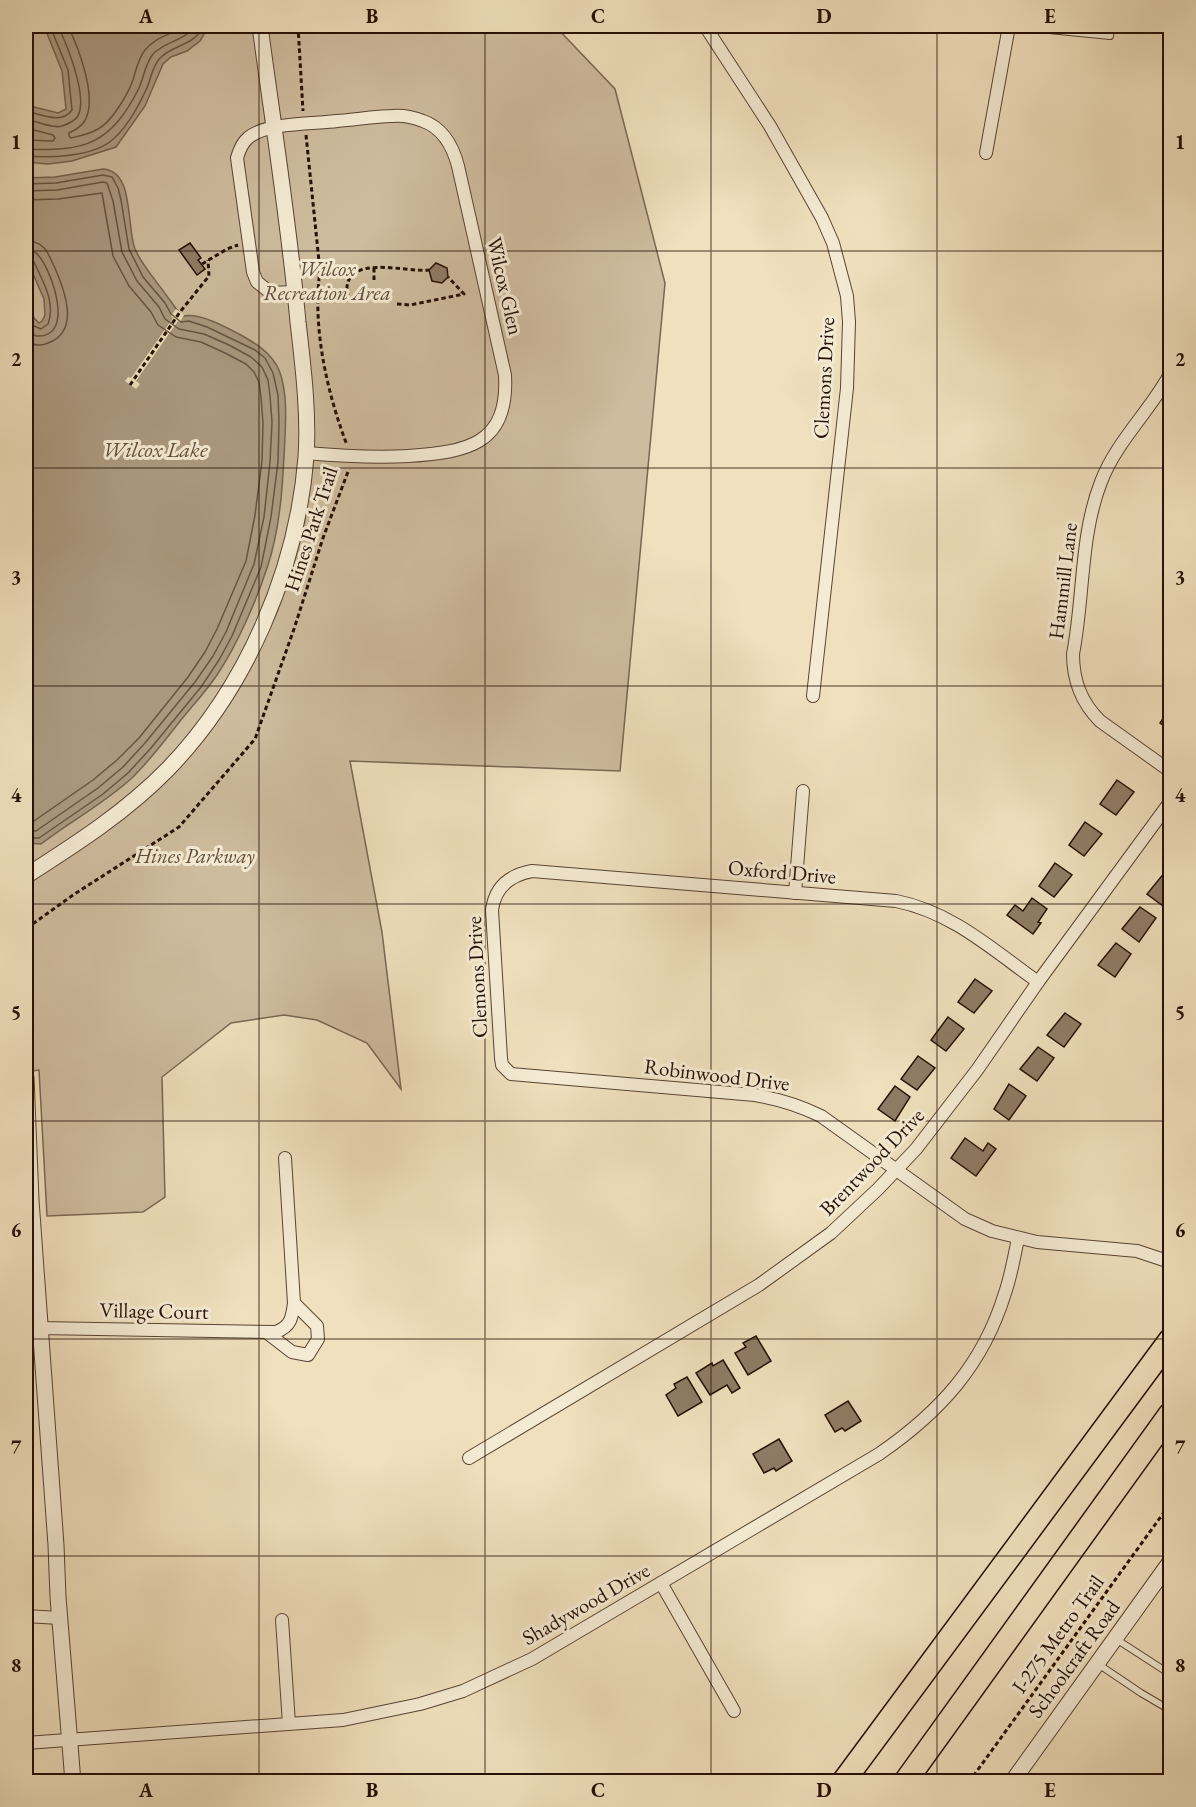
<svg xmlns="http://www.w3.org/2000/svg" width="1196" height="1807" font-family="'EB Garamond',serif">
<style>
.green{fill:#cebc9e;stroke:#7a6652;stroke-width:1.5}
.water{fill:#ab997f;stroke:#76624f;stroke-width:1.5}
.pier{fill:#f0e0bd}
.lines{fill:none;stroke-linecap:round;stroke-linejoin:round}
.shore{stroke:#685442;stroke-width:1.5}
.building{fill:#8f7c65;stroke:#260f06;stroke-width:1.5}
.service-casing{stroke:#584334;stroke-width:8}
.minor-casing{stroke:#584334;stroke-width:14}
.tertiary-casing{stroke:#584334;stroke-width:17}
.motorway-casing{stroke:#260f06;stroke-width:25}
.path{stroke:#260f06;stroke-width:3;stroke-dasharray:4.5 3;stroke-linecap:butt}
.service{stroke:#f5ebd4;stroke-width:6}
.minor{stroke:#f5ebd4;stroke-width:12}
.tertiary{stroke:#f5ebd4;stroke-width:15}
.motorway{stroke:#f0e0bd;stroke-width:22}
.grid{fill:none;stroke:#260f06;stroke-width:1.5;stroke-opacity:0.55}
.labels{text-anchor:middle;stroke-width:6;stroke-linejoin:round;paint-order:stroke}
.park-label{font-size:21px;font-style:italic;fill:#614c3b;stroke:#f5ebd4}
.street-label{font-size:21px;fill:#260f06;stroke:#f5ebd4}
.water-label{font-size:22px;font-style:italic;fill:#624d3c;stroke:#f5ebd4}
.neatline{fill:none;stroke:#260f06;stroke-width:2}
.grid-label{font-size:20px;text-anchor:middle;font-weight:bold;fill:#260f06}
</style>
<rect width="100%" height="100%" fill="#f0e0bd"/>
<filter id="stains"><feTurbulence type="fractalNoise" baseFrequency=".00333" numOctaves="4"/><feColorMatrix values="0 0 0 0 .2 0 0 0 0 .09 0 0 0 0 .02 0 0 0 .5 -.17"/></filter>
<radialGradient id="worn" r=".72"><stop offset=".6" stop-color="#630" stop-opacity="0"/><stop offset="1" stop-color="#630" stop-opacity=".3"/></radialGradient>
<path class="green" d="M26,26H555L615,89L665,283L620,771L350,761L382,932L401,1089L367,1043L317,1020L284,1015L231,1023L162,1077L165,1197L143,1212L47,1216L39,1070L26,1072Z"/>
<g class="water">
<path d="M44,26H209L200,41L187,51L171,57L163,64L145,106L116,147L72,161L48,164L26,162V105L58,113L66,109L62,71Z"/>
<path d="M103,169C135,171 126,227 135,249C144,269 157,281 169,299C175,306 176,311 183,316C200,313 224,326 239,334C255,343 271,352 279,370C287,390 286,416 285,437C283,480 281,527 267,568C256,602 237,645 217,675C205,693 190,708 177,725C163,743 149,761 133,777C105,803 71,821 41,844L26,843V296L34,318L39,323L42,321L45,315L44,299L26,258V178L55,177Z"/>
</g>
<path class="pier" d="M176,309L184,315L180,322L178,321L136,381L140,384L136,389L125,381L128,377L131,378L173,318L171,316Z"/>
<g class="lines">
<g class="shore">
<path d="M68,26C78,47 99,99 84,122C81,127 75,130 69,133V136L71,138C80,136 90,134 98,129C111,123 128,94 133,80C136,70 138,59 145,50C155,37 171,35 184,26"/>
<path d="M26,111C40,114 62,125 72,110L68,70L50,26"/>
<path d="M26,119C36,121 52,129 62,126C68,124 75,121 78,116C88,96 67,45 58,26"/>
<path d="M26,128L53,135L55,138L53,141L26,140"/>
<path d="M26,149C85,152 111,144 139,88C144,77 145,64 153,54C165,41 185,41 195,26"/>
<path d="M26,156C49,158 91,157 111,141C126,129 137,109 145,92C151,81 151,68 160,58C174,44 195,46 203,26"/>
<path d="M26,184L56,183L103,175L112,177L118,188L121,200L129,249L143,277L165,303L171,314L181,322L189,321L207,327L255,350L265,358L273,373L278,395L279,422L278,462L271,517L261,567L232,636L219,660L201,687L151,748L128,773L103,794L39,838H26"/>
<path d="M26,191L57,190L103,182L107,183L113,201L122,252L137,281L159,307L165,319L179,329L204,334L229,345L251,357L262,367L268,380L270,396L272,422L270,462L264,517L254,564L226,632L213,656L195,682L145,743L123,767L98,788L36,831L26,830"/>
<path d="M26,200L58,199L102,193L113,256L129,286L151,312L158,325L176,337L201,342L225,353L246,364L254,372L259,382L261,397L263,423L262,461L255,515L246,561L217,629L205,652L188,677L139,738L117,760L93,780L34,821H26"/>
<path d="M26,241C32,241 38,242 43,247C49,252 51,261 55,268C64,289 81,331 48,343C40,347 33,345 26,341"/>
<path d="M26,250C31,250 35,251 38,255C52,270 76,339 36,336L26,328"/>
<path d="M26,258H30L34,262C43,282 56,302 48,324L41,329L34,326L26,314"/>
</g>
</g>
<g class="building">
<path d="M190,243L201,258L198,260L205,269L197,275L179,250Z"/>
<path d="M436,263L447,268L448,277L442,283L432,281L429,270Z"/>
<path d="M1170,708V730L1160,723Z"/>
<path d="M1117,780L1134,792L1116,815L1100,804Z"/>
<path d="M1085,822L1102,834L1084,856L1069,845Z"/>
<path d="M1055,863L1072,875L1054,897L1039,886Z"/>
<path d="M1165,872L1170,876V896L1163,906L1147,894Z"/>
<path d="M1032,898L1047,909L1038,922L1041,923L1033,934L1007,915L1015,905L1023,911Z"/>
<path d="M1140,907L1156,918L1139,942L1122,929Z"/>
<path d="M1116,943L1131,954L1115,977L1098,965Z"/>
<path d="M975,979L992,991L974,1013L958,1002Z"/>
<path d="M1065,1013L1081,1024L1064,1047L1047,1035Z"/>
<path d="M948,1017L964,1029L946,1051L931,1040Z"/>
<path d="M1038,1047L1054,1058L1037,1081L1020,1069Z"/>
<path d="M918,1056L935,1068L917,1090L901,1079Z"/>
<path d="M1009,1084L1026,1096L1009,1120L994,1109Z"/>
<path d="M895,1086L910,1097L895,1121L878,1109Z"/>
<path d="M965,1138L983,1151L988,1143L996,1149L976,1176L951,1158Z"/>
<path d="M756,1336L771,1361L748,1375L735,1353L746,1347L743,1343Z"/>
<path d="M723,1360L740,1388L732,1393L727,1385L710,1395L696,1373L712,1363L713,1366Z"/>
<path d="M687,1377L702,1402L678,1416L666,1395L676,1388L674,1384Z"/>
<path d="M848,1401L861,1421L845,1431L842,1428L835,1432L825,1415Z"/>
<path d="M779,1439L792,1461L776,1471L774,1468L764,1473L753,1454Z"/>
</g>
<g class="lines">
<defs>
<g id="service">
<path d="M1009,26L1110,36L1111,26"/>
<path d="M1116,1639L1170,1674"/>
<path d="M1098,1664L1141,1693L1170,1710"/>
</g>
<g id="minor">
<path d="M705,26L770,126L822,218L833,243L847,296L849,322L847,388L813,696"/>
<path d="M986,153L1009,26"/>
<path d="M295,292L271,293L257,282L253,272L237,158C239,151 242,143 248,138C266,122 314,124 337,121C355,120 374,116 392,116C403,115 413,117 423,121C443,128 453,147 458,166L505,375C509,445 467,452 408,456C374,458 341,456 306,453"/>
<path d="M1170,374C1150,411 1116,442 1101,482C1080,535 1084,598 1073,654C1073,681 1081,702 1100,721L1170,771"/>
<path d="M795,893L803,791"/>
<path d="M1038,982C993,950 952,912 896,901L532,871C510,875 495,887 492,910L501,1058L502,1065L511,1074L755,1095C779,1099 799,1105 821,1116L965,1219L992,1231L1037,1242L1137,1251L1170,1262"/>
<path d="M26,1331L40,1328L276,1332C291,1326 292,1318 294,1303L285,1158"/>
<path d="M266,1332L292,1352L308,1355L318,1339L317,1326L294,1303"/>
<path d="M469,1458L759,1285L831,1233L878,1189L916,1149L977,1070L1038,982L1170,802"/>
<path d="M661,1583L734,1711"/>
<path d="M26,1616L59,1618"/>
<path d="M282,1620L289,1724"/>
<path d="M26,1743L343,1720L420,1704L463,1691L532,1659L879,1454C940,1412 983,1365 1005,1293C1011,1276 1014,1257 1018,1239"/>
</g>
<g id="tertiary">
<path d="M26,876C76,844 126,812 168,769C247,687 297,570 306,457C309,413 303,366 298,322C289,223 273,124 260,26"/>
<path d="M26,1077L31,1200L56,1545L58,1597L73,1782"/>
<path d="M1012,1782L1170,1562"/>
</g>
<g id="motorway">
<path d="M843,1782L1170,1340"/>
<path d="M905,1782L1170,1414"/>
</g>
</defs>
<use href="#service" class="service-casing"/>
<use href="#minor" class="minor-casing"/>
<use href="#tertiary" class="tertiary-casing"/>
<use href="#motorway" class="motorway-casing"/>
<g class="path">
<path d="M298,26L303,111"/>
<path d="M306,135L320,271C312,326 327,393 347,445"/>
<path d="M202,264L227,249L238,245"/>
<path d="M374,268V280"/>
<path d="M356,298L347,294C343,252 406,273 429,270"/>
<path d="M397,304L410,305L464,294L448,277"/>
<path d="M130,385L180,312L209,276L208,260"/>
<path d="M26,927L34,923L73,895L179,827L255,739L294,629L323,538L349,469"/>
<path d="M969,1782L1170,1504"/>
</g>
<use href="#service" class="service"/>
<use href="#minor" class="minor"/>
<use href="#tertiary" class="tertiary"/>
<use href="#motorway" class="motorway"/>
</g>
<path class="grid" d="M259,26V1782M485,26V1782M711,26V1782M937,26V1782M26,251H1170M26,468H1170M26,686H1170M26,904H1170M26,1121H1170M26,1339H1170M26,1556H1170"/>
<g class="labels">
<g class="park-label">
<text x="327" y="276">Wilcox<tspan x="327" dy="24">Recreation Area</tspan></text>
<text x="195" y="863">Hines Parkway</text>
</g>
<g class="street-label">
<text transform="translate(505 286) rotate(77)" y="7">Wilcox Glen</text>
<text transform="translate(824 378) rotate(-87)" y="7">Clemons Drive</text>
<text transform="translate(311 529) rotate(-72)" y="7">Hines Park Trail</text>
<text transform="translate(1063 581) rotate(-83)" y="7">Hammill Lane</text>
<text transform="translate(782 872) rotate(5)" y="7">Oxford Drive</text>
<text transform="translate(477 977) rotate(-93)" y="7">Clemons Drive</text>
<text transform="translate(717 1075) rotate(7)" y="7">Robinwood Drive</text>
<text transform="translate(872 1162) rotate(-46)" y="7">Brentwood Drive</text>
<text transform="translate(154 1311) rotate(1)" y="7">Village Court</text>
<text transform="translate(586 1604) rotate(-30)" y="7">Shadywood Drive</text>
<text transform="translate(1058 1634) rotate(-54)" y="7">I-275 Metro Trail</text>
<text transform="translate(1074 1659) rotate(-54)" y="7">Schoolcraft Road</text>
</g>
<g class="water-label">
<text x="155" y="457">Wilcox Lake</text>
</g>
</g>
<rect width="1196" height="1807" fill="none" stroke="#f0e0bd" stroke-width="66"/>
<rect x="33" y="33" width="1130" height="1741" class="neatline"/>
<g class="grid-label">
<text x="146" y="23">A</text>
<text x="372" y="23">B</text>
<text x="598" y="23">C</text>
<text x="824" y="23">D</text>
<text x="1050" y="23">E</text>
<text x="16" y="149">1</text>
<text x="1180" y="149">1</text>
<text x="16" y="366">2</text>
<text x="1180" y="366">2</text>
<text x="16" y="584">3</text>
<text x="1180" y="584">3</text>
<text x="16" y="802">4</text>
<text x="1180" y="802">4</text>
<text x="16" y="1019">5</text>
<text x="1180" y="1019">5</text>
<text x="16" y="1237">6</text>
<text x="1180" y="1237">6</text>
<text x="16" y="1454">7</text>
<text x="1180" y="1454">7</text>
<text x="16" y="1672">8</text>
<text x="1180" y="1672">8</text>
<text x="146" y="1797">A</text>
<text x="372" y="1797">B</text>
<text x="598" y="1797">C</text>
<text x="824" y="1797">D</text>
<text x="1050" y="1797">E</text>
</g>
<rect width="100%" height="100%" filter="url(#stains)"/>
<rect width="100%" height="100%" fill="url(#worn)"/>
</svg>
